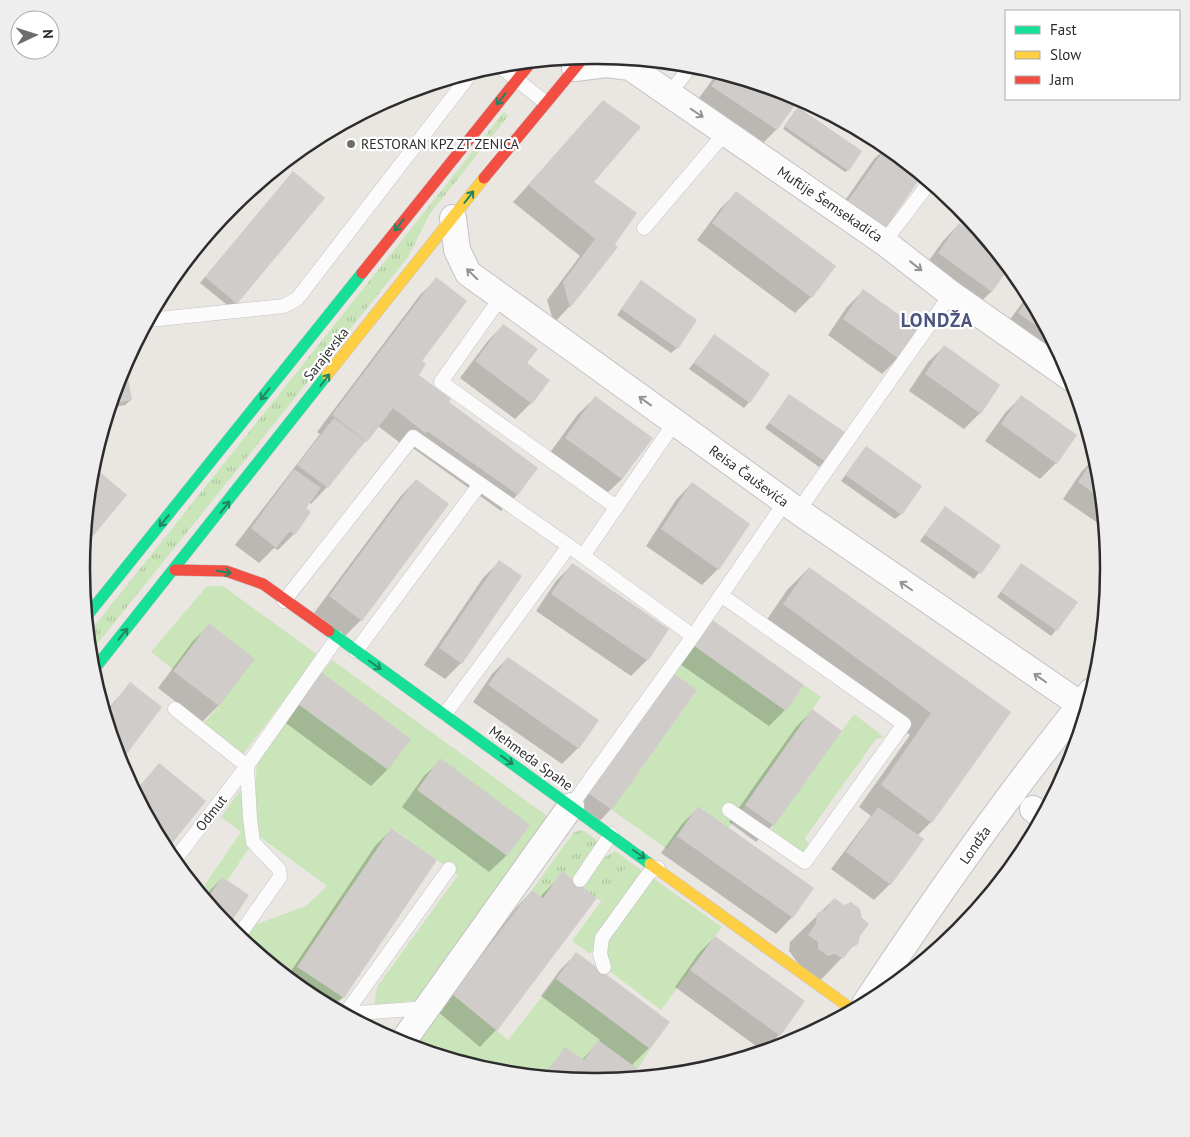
<svg xmlns="http://www.w3.org/2000/svg" width="1190" height="1137" font-family="'PT Sans',sans-serif">
<style>
.grass{fill:url(#grass-tufts)}
.park{fill:#cbe5ba}
.shadow{fill:#0003}
.building{fill:#cfccc9}
.lines{fill:none;stroke-linecap:round;stroke-linejoin:round}
.lane-casing{stroke:#c4c2c3;stroke-width:15}
.street-casing{stroke:#c4c2c3;stroke-width:28}
.fast-casing{stroke:#c4c2c3;stroke-width:12}
.slow-casing{stroke:#c4c2c3;stroke-width:12}
.jam-casing{stroke:#c4c2c3;stroke-width:12}
.lane{stroke:#fcfbfb;stroke-width:14}
.street{stroke:#fcfbfb;stroke-width:26}
.fast{stroke:#16e098;stroke-width:11}
.slow{stroke:#ffcf43;stroke-width:11}
.jam{stroke:#f24e42;stroke-width:11}
.oneway{stroke:#218662}
.oneway2{stroke:#949494}
.poi-dot{fill:#6e6d6c;stroke:#fff;stroke-width:2}
.labels{text-anchor:middle;stroke-width:4.5;stroke-linejoin:round;paint-order:stroke}
.poi-label{font-size:14px;fill:#2c2c2c;stroke:#fff;text-anchor:start}
.street-label{font-size:14px;fill:#2c2c2c;stroke:#fff}
.district-label{font-size:19px;font-weight:bold;letter-spacing:1px;fill:#4b537e;stroke:#fff}
.rim{fill:none;stroke:#2c2c2c;stroke-width:2.5}
</style>
<defs>
<pattern id="grass-tufts" width="24" height="20" patternUnits="userSpaceOnUse" patternTransform="scale(1.25)"><rect width="24" height="20" fill="#cbe5ba"/><path d="M3 7l-1-3M5 7V3M7 7l1-3M15 17l-1-3M17 17v-4M19 17l1-3" fill="none" stroke="#aec5a0"/></pattern>
</defs>
<rect width="100%" height="100%" fill="#eae6e2"/>
<g class="grass">
<path d="M504,112L508,116L429,215L408,257L98,643L89,648L88,634Z"/>
<path d="M583,830L599,842L573,879L562,871L543,898L532,890L574,832Z"/>
<path d="M615,851L630,862L601,901L581,887L605,857Z"/>
</g>
<g class="park">
<path d="M207,586H223L318,655L241,757L201,726L219,706L151,652Z"/>
<path d="M693,645L786,711L804,685L821,697L729,828L698,806L667,849L612,810L697,690L673,673Z"/>
<path d="M332,660L550,818L420,1000L374,1005L377,987L458,875L392,828L344,998L326,1004L309,995L243,941L254,925L306,906L327,886L256,834L254,795L257,764L298,704Z"/>
<path d="M854,714L884,737L876,739L805,838L809,846L802,855L769,832Z"/>
<path d="M241,789L249,790L253,842L227,881L222,877L206,900L200,892L241,832L221,817Z"/>
<path d="M630,862L722,927L661,1010L604,967L601,939L590,954L572,941Z"/>
<path d="M556,979L650,1049L638,1069L598,1040L584,1060L543,1077L495,1072L413,1047L452,994L508,1040Z"/>
<path d="M385,1026L393,1030L399,1037L396,1042L368,1027Z"/>
</g>
<g class="shadow">
<path d="M718,72L791,94L798,99L776,130L760,146L696,102Z"/>
<path d="M604,101L592,182L613,245L616,247L569,307L554,323L547,300L580,256L513,202Z"/>
<path d="M795,111L848,170L845,172L783,129Z"/>
<path d="M823,111L853,127L822,114Z"/>
<path d="M887,147L921,175L884,228L832,219L874,159Z"/>
<path d="M288,178L236,303L231,308L200,283Z"/>
<path d="M736,193L834,266L811,297L795,313L697,240L720,209Z"/>
<path d="M959,224L994,250L1009,267L992,291L975,307L922,270L943,241Z"/>
<path d="M437,279L417,375L447,402L537,468L517,495L501,511L410,446L408,449L378,426L327,487L311,504L309,502L294,534L278,550L274,548L259,563L235,545L320,434L317,432L420,295Z"/>
<path d="M641,281L677,348L671,353L617,315Z"/>
<path d="M863,291L898,358L882,374L828,335L847,307Z"/>
<path d="M1028,295L1063,360L1003,329Z"/>
<path d="M503,325L526,363L531,403L515,419L460,378L487,342Z"/>
<path d="M714,336L749,402L744,408L689,369Z"/>
<path d="M945,346L980,413L964,429L909,391L928,362Z"/>
<path d="M120,375L131,400L125,405L110,408Z"/>
<path d="M790,395L825,461L819,467L765,428Z"/>
<path d="M1021,397L1056,463L1040,479L985,441L1005,413Z"/>
<path d="M595,398L651,438L622,479L605,495L549,454L578,414Z"/>
<path d="M866,448L901,514L895,519L841,481Z"/>
<path d="M1095,458L1099,469L1105,528L1063,499L1082,471Z"/>
<path d="M95,470L125,495L84,545L91,474Z"/>
<path d="M416,480L361,620L345,636L314,613L400,497Z"/>
<path d="M692,483L718,569L702,585L646,546L676,500Z"/>
<path d="M945,507L999,546L974,579L920,541Z"/>
<path d="M499,562L461,663L445,679L424,665L483,578Z"/>
<path d="M1021,564L1056,630L1051,636L997,597Z"/>
<path d="M572,565L647,660L631,676L536,611L556,581Z"/>
<path d="M809,568L1009,713L931,822L917,836L890,884L874,900L831,869L871,816L859,807L910,735L762,627L787,590Z"/>
<path d="M209,625L254,659L218,706L202,722L158,688L193,641Z"/>
<path d="M695,637L785,710L769,726L677,662Z"/>
<path d="M508,658L578,748L562,764L473,702L492,674Z"/>
<path d="M130,684L160,707L120,762L105,712Z"/>
<path d="M305,690L409,739L387,770L371,786L283,721Z"/>
<path d="M657,691L611,809L595,826L573,810Z"/>
<path d="M812,711L840,731L773,825L756,842L729,822L796,727Z"/>
<path d="M441,760L528,825L506,856L489,872L402,807L424,776Z"/>
<path d="M159,765L166,849L135,791Z"/>
<path d="M698,808L812,888L792,917L776,934L661,853L682,824Z"/>
<path d="M391,830L343,997L332,1008L309,995L287,977L375,846Z"/>
<path d="M563,873L596,898L496,1030L480,1047L437,1011L516,908L532,891L540,897Z"/>
<path d="M222,878L227,926L204,897Z"/>
<path d="M834,899L859,935L856,943L815,986L789,951L790,942Z"/>
<path d="M715,937L779,1035L763,1051L675,987L699,953Z"/>
<path d="M576,954L668,1022L649,1048L631,1066L636,1069L629,1079L595,1082L542,1077L565,1049L582,1060L600,1040L541,996L560,970Z"/>
</g>
<g class="building">
<path d="M721,73L792,94L800,98L777,130L711,86Z"/>
<path d="M603,100L641,127L594,182L637,213L615,244L618,247L570,308L563,282L595,239L528,185Z"/>
<path d="M798,107L862,151L849,171L784,126Z"/>
<path d="M886,147L922,176L885,229L847,202Z"/>
<path d="M293,171L325,198L237,304L205,277Z"/>
<path d="M736,191L836,266L812,298L712,223Z"/>
<path d="M959,223L991,246L1009,268L992,292L938,253Z"/>
<path d="M436,277L467,301L422,361L426,364L419,375L451,399L449,402L538,468L518,495L427,431L425,433L393,408L367,442L332,415Z"/>
<path d="M641,280L697,320L678,349L621,309Z"/>
<path d="M863,289L919,329L899,359L843,319Z"/>
<path d="M1029,297L1049,335L1018,313Z"/>
<path d="M503,324L538,349L527,363L550,380L532,404L475,361Z"/>
<path d="M714,334L770,374L750,403L694,363Z"/>
<path d="M944,345L1000,385L981,414L925,374Z"/>
<path d="M127,372L132,400L111,404L120,373Z"/>
<path d="M789,394L846,433L826,462L769,423Z"/>
<path d="M1021,395L1077,435L1057,464L1001,424Z"/>
<path d="M595,396L653,438L622,479L565,438Z"/>
<path d="M334,418L365,441L328,488L297,465Z"/>
<path d="M866,446L922,486L902,515L845,475Z"/>
<path d="M1095,457L1099,469L1102,499L1078,482Z"/>
<path d="M95,468L127,495L84,547L91,473Z"/>
<path d="M294,469L321,488L306,508L311,512L295,535L290,531L276,548L251,528Z"/>
<path d="M416,479L449,504L362,621L329,596Z"/>
<path d="M692,482L750,524L719,570L661,529Z"/>
<path d="M945,506L1001,546L981,574L925,535Z"/>
<path d="M499,560L522,576L462,664L439,648Z"/>
<path d="M572,563L669,629L648,661L551,594Z"/>
<path d="M1021,563L1078,602L1057,631L1001,592Z"/>
<path d="M809,567L1011,712L932,823L881,785L931,713L783,604Z"/>
<path d="M711,619L804,685L786,711L693,645Z"/>
<path d="M209,623L255,659L219,706L173,671Z"/>
<path d="M508,657L599,720L579,749L488,685Z"/>
<path d="M321,672L411,739L388,770L298,704Z"/>
<path d="M673,673L697,690L612,810L588,793Z"/>
<path d="M130,682L162,707L120,763L105,715Z"/>
<path d="M812,709L842,731L774,826L745,805Z"/>
<path d="M440,758L530,825L507,856L417,790Z"/>
<path d="M159,763L206,801L166,851L135,792Z"/>
<path d="M698,806L814,888L793,918L677,836Z"/>
<path d="M878,807L924,839L891,885L846,852Z"/>
<path d="M391,828L437,860L344,998L297,967Z"/>
<path d="M562,871L597,898L497,1031L452,994L532,890L543,898Z"/>
<path d="M222,877L249,895L228,927L206,900Z"/>
<path d="M834,898L844,905L851,902L860,909L862,918L869,924L860,936L858,944L851,948L843,959L835,954L828,956L818,949V942L808,935L816,923L817,913L825,910Z"/>
<path d="M715,936L805,1001L780,1036L690,970Z"/>
<path d="M576,952L670,1022L650,1049L556,979Z"/>
<path d="M598,1040L638,1069L631,1078L595,1082L543,1077L565,1047L584,1060Z"/>
</g>
<g class="lines">
<defs>
<g id="lane">
<path d="M498,65L545,102"/>
<path d="M669,94L692,65"/>
<path d="M644,228L725,133"/>
<path d="M884,242L930,182"/>
<path d="M501,297L441,382L616,507"/>
<path d="M149,320L284,306L297,299L472,72"/>
<path d="M798,511L951,294"/>
<path d="M721,595L904,724L805,862L729,810"/>
<path d="M284,601L413,437L569,546"/>
<path d="M693,636L785,502"/>
<path d="M356,651L480,484"/>
<path d="M445,714L569,546L583,556L675,422"/>
<path d="M571,806L693,636L583,556"/>
<path d="M174,861L247,766L175,709"/>
<path d="M580,880L611,834"/>
<path d="M238,937L280,877L279,869L253,842L250,818L247,766L337,638"/>
<path d="M604,967L600,954L602,938L649,873L658,868"/>
<path d="M344,1014L427,1008"/>
<path d="M345,1014L449,869"/>
</g>
<g id="street">
<path d="M575,68L606,64L630,67L884,242L951,294L1071,378"/>
<path d="M453,218L457,250L468,273L798,511L1081,705"/>
<path d="M1033,809L1042,816"/>
<path d="M865,1004C936,896 1010,791 1091,692"/>
<path d="M401,1044L571,806"/>
</g>
<g id="fast">
<path d="M86,617L362,273"/>
<path d="M329,631L650,864"/>
<path d="M92,672L327,375"/>
</g>
<g id="slow">
<path d="M327,375L484,178"/>
<path d="M650,864L853,1010"/>
</g>
<g id="jam">
<path d="M484,178L585,56"/>
<path d="M362,273L532,61"/>
<path d="M175,570L226,571L263,584L329,631"/>
</g>
</defs>
<use href="#lane" class="lane-casing"/>
<use href="#street" class="street-casing"/>
<use href="#fast" class="fast-casing"/>
<use href="#slow" class="slow-casing"/>
<use href="#jam" class="jam-casing"/>
<use href="#lane" class="lane"/>
<use href="#street" class="street"/>
<use href="#fast" class="fast"/>
<use href="#slow" class="slow"/>
<use href="#jam" class="jam"/>
</g>
<defs><path id="oneway-shaft" d="M-6 0H5M1.5-3L5.5 0L1.5 3" fill="none" stroke-width="1.6" stroke-linecap="round" stroke-linejoin="round" transform="scale(1.25)"/></defs>
<g class="oneway">
<use href="#oneway-shaft" transform="translate(501 99) rotate(129)"/>
<use href="#oneway-shaft" transform="translate(469 197) rotate(-52)"/>
<use href="#oneway-shaft" transform="translate(399 225) rotate(128)"/>
<use href="#oneway-shaft" transform="translate(325 380) rotate(-52)"/>
<use href="#oneway-shaft" transform="translate(265 394) rotate(128)"/>
<use href="#oneway-shaft" transform="translate(225 507) rotate(-52)"/>
<use href="#oneway-shaft" transform="translate(164 521) rotate(129)"/>
<use href="#oneway-shaft" transform="translate(224 572) rotate(10)"/>
<use href="#oneway-shaft" transform="translate(123 634) rotate(-51)"/>
<use href="#oneway-shaft" transform="translate(375 665) rotate(35)"/>
<use href="#oneway-shaft" transform="translate(507 760) rotate(36)"/>
<use href="#oneway-shaft" transform="translate(639 854) rotate(35)"/>
</g>
<g class="oneway2">
<use href="#oneway-shaft" transform="translate(697 113) rotate(34)"/>
<use href="#oneway-shaft" transform="translate(916 266) rotate(38)"/>
<use href="#oneway-shaft" transform="translate(472 274) rotate(-136)"/>
<use href="#oneway-shaft" transform="translate(645 401) rotate(-144)"/>
<use href="#oneway-shaft" transform="translate(906 586) rotate(-145)"/>
<use href="#oneway-shaft" transform="translate(1040 678) rotate(-145)"/>
</g>
<circle class="poi-dot" cx="351" cy="144" r="5"/>
<g class="labels">
<g class="poi-label">
<text x="361" y="149">RESTORAN KPZ ZT ZENICA</text>
</g>
<g class="street-label">
<text transform="translate(830 204) rotate(34)" y="5">Muftije Šemsekadića</text>
<text transform="translate(326 354) rotate(-52)" y="5">Sarajevska</text>
<text transform="translate(749 476) rotate(36)" y="5">Reisa Čauševića</text>
<text transform="translate(531 758) rotate(36)" y="5">Mehmeda Spahe</text>
<text transform="translate(211 813) rotate(-52)" y="5">Odmut</text>
<text transform="translate(975 845) rotate(-55)" y="5">Londža</text>
</g>
<g class="district-label">
<text x="937" y="327">LONDŽA</text>
</g>
</g>
<path d="M0 0H1190V1137H0ZM594 64H596A504 504 0 0 1 1100 568V569A504 504 0 0 1 596 1073H594A504 504 0 0 1 90 569V568A504 504 0 0 1 594 64Z" fill="#eee" fill-rule="evenodd"/>
<path class="rim" d="M594 64H596A504 504 0 0 1 1100 568V569A504 504 0 0 1 596 1073H594A504 504 0 0 1 90 569V568A504 504 0 0 1 594 64Z"/>
<rect x="1005" y="10" width="175" height="90" fill="#ffffff" stroke="#ababab"/>
<rect x="1015" y="26" width="25" height="8" fill="#16e098" stroke="#ababab"/>
<text x="1050" y="35" font-size="15" fill="#2c2c2c">Fast</text>
<rect x="1015" y="51" width="25" height="8" fill="#ffcf43" stroke="#ababab"/>
<text x="1050" y="60" font-size="15" fill="#2c2c2c">Slow</text>
<rect x="1015" y="76" width="25" height="8" fill="#f24e42" stroke="#ababab"/>
<text x="1050" y="85" font-size="15" fill="#2c2c2c">Jam</text>
<g transform="translate(35 35) rotate(86)"><circle r="24" fill="#ffffff" stroke="#ababab"/>
<path d="M0-4L9 19L0 12L-9 19Z" fill="#6e6d6c"/>
<text y="-8" font-size="14" font-weight="bold" text-anchor="middle" fill="#2c2c2c">N</text>
</g>
</svg>
